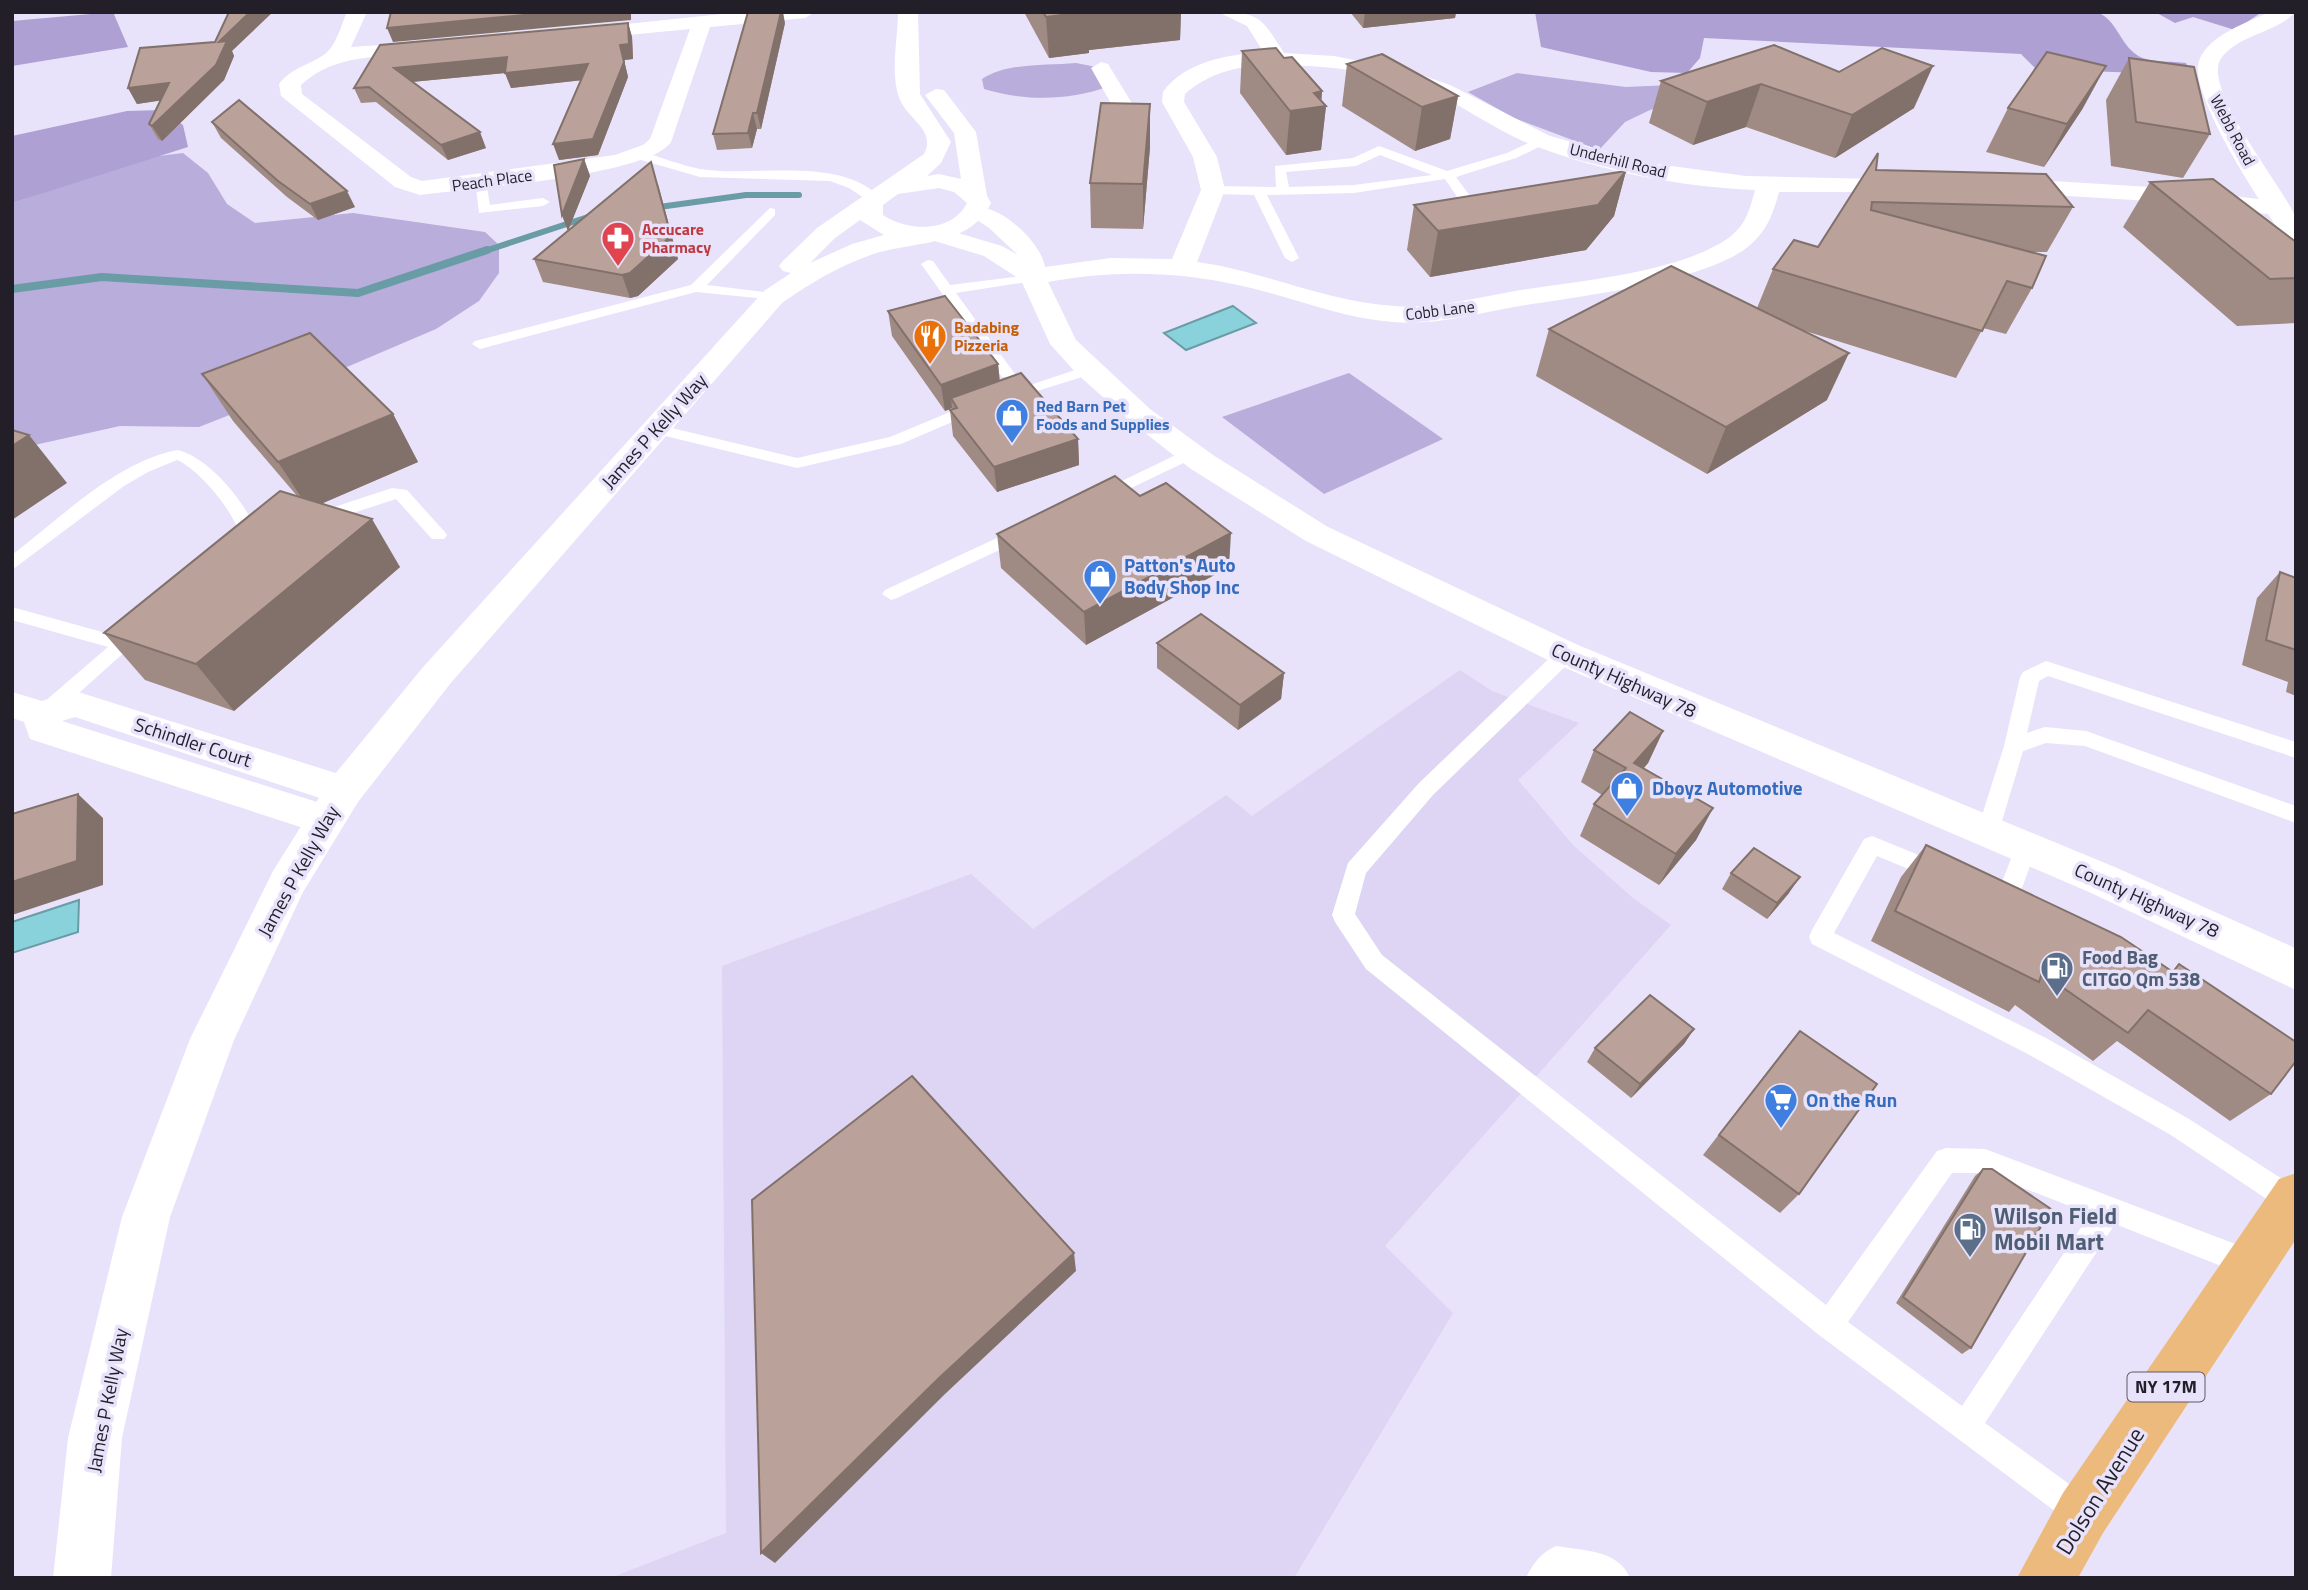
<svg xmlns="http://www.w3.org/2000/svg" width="2308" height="1590" font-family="'Titillium Web',sans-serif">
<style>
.built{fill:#ddd5f3}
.green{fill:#b8addb}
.forest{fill:#aea0d3}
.water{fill:#89d2dc;stroke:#6a9ca6;stroke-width:2}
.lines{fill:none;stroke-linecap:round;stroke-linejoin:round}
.stream-far1{stroke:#6a9ca6;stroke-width:6}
.stream{stroke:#6a9ca6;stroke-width:8}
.service{fill:#fff;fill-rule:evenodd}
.minor{fill:#fff;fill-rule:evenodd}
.tertiary{fill:#fff;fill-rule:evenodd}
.primary{fill:#edba7e;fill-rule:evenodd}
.wall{fill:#a08a84}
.shaded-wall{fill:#82716b}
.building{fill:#baa199;stroke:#82716b;stroke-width:2}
.labels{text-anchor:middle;stroke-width:7;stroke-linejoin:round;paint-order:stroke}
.far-street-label{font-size:16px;fill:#221f28;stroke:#e8e3fa}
.far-health-label{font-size:16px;font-weight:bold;fill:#be3a42;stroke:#e8e3fa;text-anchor:start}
.far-food-label{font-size:16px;font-weight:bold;fill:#c56008;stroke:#e8e3fa;text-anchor:start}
.far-shop-label{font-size:16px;font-weight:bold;fill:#366cbe;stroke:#e8e3fa;text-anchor:start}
.shield{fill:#e8e3fa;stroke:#5d5a67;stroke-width:2}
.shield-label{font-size:18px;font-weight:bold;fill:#221f28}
.street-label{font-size:19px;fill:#221f28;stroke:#e8e3fa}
.shop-label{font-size:19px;font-weight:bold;fill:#366cbe;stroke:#e8e3fa;text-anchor:start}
.service-label{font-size:19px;font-weight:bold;fill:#4e5e75;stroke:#e8e3fa;text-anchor:start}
.near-service-label{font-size:23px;font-weight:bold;fill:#4e5e75;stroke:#e8e3fa;text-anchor:start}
.near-street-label{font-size:23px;fill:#221f28;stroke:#e8e3fa}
</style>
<rect width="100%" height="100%" fill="#e8e3fa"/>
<path class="built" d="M1460,670L1492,691L1579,723L1518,780L1573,845L1633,898L1671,925L1385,1246L1453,1313L1294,1578H610L726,1533L722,966L971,874L1033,929L1226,795L1252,816Z"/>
<g class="green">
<path d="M1076,63L1106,69L1107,87C1068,101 1024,101 984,89L982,79C1008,62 1046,66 1076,63Z"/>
<path d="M1517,73L1626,87L1737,82L1650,110L1625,122L1599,150L1514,118L1468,92Z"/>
<path d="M183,153L208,173L227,204L255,223L353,213L485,232L499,245V273L479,301L436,329L300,387L199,427L120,426L12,450V203L150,157Z"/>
<path d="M1349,373L1443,439L1324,494L1222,417Z"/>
</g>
<g class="forest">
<path d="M113,12L128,47L12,66V21Z"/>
<path d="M1535,12H2097C2117,20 2120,44 2137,55C2147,63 2173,61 2186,63L2191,75L2036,69L2021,54L1704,38L1700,58L1687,73L1651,72L1541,47Z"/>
<path d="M2155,12H2262L2235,30L2193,17L2175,23Z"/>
<path d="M162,110L183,125L188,147L12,203V136L127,111Z"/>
</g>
<g class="water">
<path d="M1233,306L1256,323L1186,350L1164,333Z"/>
<path d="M79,900L78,932L12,953V922Z"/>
</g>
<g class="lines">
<g class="stream-far1">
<path d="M652,208L746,195H799"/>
<path d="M482,252L594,215"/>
</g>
<path class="stream" d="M12,289L102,277L358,293L487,250"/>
<g class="service">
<path d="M1541,137L1547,141L1545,144L1516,158L1456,177L1480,210L1473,214L1468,213L1445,179L1354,193L1267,195L1299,258L1292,262L1285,258L1254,195L1213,194L1206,190L1213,186L1276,187L1275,166L1353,158L1379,146L1447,171L1507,153ZM1380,155L1432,175L1354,185L1289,187L1286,172L1356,166Z"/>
<path d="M638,151C659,156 679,165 700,169C755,178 840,154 882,199L870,202L849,188L830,181L700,177L634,158V152Z"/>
<path d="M475,179L486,182L490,205L543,198L550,202L543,206L479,213Z"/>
<path d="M770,208L775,209V215L707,285L773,293L780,297L778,300L696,292L480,349L472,344L475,341L691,285Z"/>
<path d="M928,260L933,261L950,285L1038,274L1040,277L1033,281L956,293L1015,374L1012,377H1002L921,264Z"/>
<path d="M1090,365L1098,370L1095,373L1008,400L1000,395Z"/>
<path d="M974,402L982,407L980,410L901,444L797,468L649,432L647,429L655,424L797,458L890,437Z"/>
<path d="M1190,448L1198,453L1196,457L1106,500L1100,501L1091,496Z"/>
<path d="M177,450C208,456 250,506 258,537L246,548H234L231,544L240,535C234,512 199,469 177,460L148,472L124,486L12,570V555C62,517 114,463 177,450Z"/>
<path d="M392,488L407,490L444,531L447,535L444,539H432L396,499L319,524L310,518L313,514Z"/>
<path d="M1023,526L1032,532L1029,536L897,598L891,600L882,594L885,590Z"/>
<path d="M12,607L120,637L139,624L148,631L51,718L44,720L34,713L37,708L108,647L12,620Z"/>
<path d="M1566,647L1573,649L1576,654L1573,659L1433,795L1366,873L1355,914L1382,955L1826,1305L1937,1151L1946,1148L1985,1149L2259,1253L2263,1263L2259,1273L2249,1277L2115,1224L1985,1423L2094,1502L2098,1513L2094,1524L2083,1528L2072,1524L1819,1335L1366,969L1335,922L1332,915L1348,863L1419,783L1559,649ZM1952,1173H1985L2090,1214L1962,1406L1848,1322Z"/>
<path d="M2046,661L2296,742V758L2048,676L2039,681L2027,733L2045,727L2086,731L2296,806V823L2085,746L2046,743L2023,751L1999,831L1996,837L1988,840L1980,837L1977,831L2004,746L2020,677L2023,672Z"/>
<path d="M1872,836L1948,867L1951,873L1948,879L1940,882L1877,856L1834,933L2046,1038L2189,1119L2296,1188V1212L2283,1210L2171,1135L2028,1054L1812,944L1809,937L1812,930L1864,839Z"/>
<path d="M2026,838L2034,841L2037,847L2015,907L2007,909L1988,902L1985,895L1988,888L2000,887L2018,841Z"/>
<path d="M1556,1546C1583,1551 1618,1549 1630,1578H1526C1533,1563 1541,1553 1556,1546Z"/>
</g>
<g class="minor">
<path d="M347,12H367L351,47L426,42L436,48L426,54C382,57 335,53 301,85L302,94L411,177L422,181L615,155L643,145L650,139L690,29L577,40L567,34L570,30L741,12H815L805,18L710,27L671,142C648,176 467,189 420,195L395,187L281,96L279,84C293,65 319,63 330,49C338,39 342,23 347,12Z"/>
<path d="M1218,12C1261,12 1262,19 1284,53L1334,56L1410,71L1450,85L1550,136L1649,163L1746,176L1917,180L1921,185L1917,190L1909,192H1779C1773,214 1767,231 1749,246C1704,283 1573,297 1514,307C1474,314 1433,326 1393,322C1339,318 1290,296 1238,285C1175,271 1111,270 1048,282L1076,340L1150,409L1213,455L1328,527L1578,645L2117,868L2291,946L2296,949V990L2089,892L1554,663L1306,541L1191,469L1130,421L1077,374L1050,344L1021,280L984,256L925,238L922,233L925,228L934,226L1002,246L1018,255L989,228L965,212L968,207C996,200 1041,241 1045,267L1111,258L1172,259L1201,190L1193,157L1162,102L1163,92C1184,62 1230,53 1264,53L1247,26ZM1258,65C1317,65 1381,68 1436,94C1470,110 1500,133 1535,146C1604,172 1681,187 1755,190C1750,209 1746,224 1731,236C1683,273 1575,281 1515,291C1476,298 1434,309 1394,306C1327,302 1264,271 1197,262L1225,190L1217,157L1184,102L1185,94C1207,75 1228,69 1258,65Z"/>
<path d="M2269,12H2295C2279,32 2240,34 2222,57C2198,86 2286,189 2296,219C2298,226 2296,238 2296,245L2287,243L2268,214L2150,201L2004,192L1996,190L1992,185L1996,180L2004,178L2150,187L2259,199C2243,174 2189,88 2199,61C2208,35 2247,23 2269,12Z"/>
<path d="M1101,62L1108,64L1141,118L1138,123L1130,125L1122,123L1091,68Z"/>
<path d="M75,691L358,780L363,791L358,802L344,806L75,717L62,721L339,809L345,820L339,831L325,835L30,739L24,722L12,718V692L42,701Z"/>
</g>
<path class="tertiary" d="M898,12H918L920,94L951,142L941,163L927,176L939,174L961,179L954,133L925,95L936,89L944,90L976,132L987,196L991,203C969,249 910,240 868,256C837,267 809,284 782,303L450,684L358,802L303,892L234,1040L170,1217L122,1438L111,1578H53L68,1438L122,1217L190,1039L273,871L330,780L424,666L764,291L791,273L783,271L779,266L783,261L817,228L924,154C936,131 910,120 901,102C889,76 898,40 898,12ZM939,188L954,192L967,203C952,233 908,232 883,215V205L898,194ZM860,220L884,235L852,244L810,263L835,238Z"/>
<path class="primary" d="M2296,1173V1239L2103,1533L2078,1578H2017L2063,1493L2279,1179Z"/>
</g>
<g class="wall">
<path d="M1024,12H1181L1180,40L1089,50V53L1049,58Z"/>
<path d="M1350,12H1456L1455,18L1363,28Z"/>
<path d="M628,23L632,37L633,59L624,60L628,77L598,155L559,160L581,80L511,88L505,73L412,82L486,148L448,160L376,102L361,103L354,88Z"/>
<path d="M785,23L761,129H757L752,148L717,150L713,134Z"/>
<path d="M1774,45L1914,108L1835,158L1746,127L1693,145L1649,123L1661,81Z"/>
<path d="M232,51L234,56L224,80L162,141L158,139L149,124L161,100L137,104L128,88Z"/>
<path d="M1242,51L1284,58L1322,91L1321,101L1326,106L1321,150L1286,155L1240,93Z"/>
<path d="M2129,58L2210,134L2183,178L2111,166L2106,100Z"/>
<path d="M1347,64L1458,96L1450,139L1415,151L1342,106Z"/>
<path d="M1150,104V147L1143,229L1091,228L1090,183Z"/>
<path d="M2008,108H2083L2044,167L1986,152Z"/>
<path d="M212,122L355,207L318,220L287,197L221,138Z"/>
<path d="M584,159L590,176L568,230L658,184L678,259L638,296L630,298L543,282L534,259L568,231L562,215Z"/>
<path d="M1876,170L2073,207L2047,252H2030L2032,288L2006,334L1983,328L1956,378L1802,330L1827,400L1707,474L1536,376L1549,329L1757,308L1773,269L1818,247Z"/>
<path d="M1626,171L1614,216L1586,250L1430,277L1407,250L1414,205Z"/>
<path d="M2150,182L2296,242V323L2237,326L2123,227Z"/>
<path d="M888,311L998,364L1000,381L1078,439L1079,465L997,492L953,436L950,410L952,409V408L945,411L892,336Z"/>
<path d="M202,374L393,414L418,462L321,504L400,567L234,711L145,680L104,633L298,497L233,421Z"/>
<path d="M1140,496L1229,567L1086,645L1001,568L997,534Z"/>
<path d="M2280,572L2296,578V696L2286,692L2288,682L2242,665L2257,598Z"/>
<path d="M1157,643L1284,673L1281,699L1238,730L1157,668Z"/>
<path d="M1663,731L1648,763L1644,768L1713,808L1696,840L1659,885L1580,836L1594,804L1602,795L1581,782L1594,750Z"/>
<path d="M1926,845L2172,971L2179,964L2271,1094L2230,1121L2117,1041L2093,1061L2015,1005L2009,1012L1871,941L1901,877Z"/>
<path d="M1731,873L1789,893L1767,919L1722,889Z"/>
<path d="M1694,1029L1684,1044L1631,1098L1587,1062L1595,1048Z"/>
<path d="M1799,1031V1194L1780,1213L1703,1155Z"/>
<path d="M1983,1169L1971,1348L1962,1354L1896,1303L1975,1176Z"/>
</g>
<g class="shaded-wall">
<path d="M250,12H273L232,51L234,56L224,80L162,141L152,126L219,42Z"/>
<path d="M556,12H631V20L393,42L387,28Z"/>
<path d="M781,12H783L785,23L761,129L757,113Z"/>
<path d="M1084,12H1181L1180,40L1089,50V53L1049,58L1046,17Z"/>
<path d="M1365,12H1456L1455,18L1363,28Z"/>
<path d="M628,23L632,37L633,59L624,60L628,77L598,155L559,160L553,144L620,45Z"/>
<path d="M507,57L588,64L593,79L511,88L505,73L400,83L394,68Z"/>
<path d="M1933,66L1914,108L1835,158L1852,115Z"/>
<path d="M2106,66L2083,108L2044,167L2067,124Z"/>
<path d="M169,83L178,98L137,104L128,88Z"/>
<path d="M1761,84L1746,127L1693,145L1707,102Z"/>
<path d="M1322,91L1321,107L1326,106L1321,150L1286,155L1290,111L1314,93Z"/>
<path d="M1458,96L1450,139L1415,151L1422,107Z"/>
<path d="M1150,104V147L1143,229V184Z"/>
<path d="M753,113L757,129L752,148L748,133Z"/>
<path d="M480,132L486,148L448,160L441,145Z"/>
<path d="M584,159L590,176L568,231L562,215Z"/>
<path d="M651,162L678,259L638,296L630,298L622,275Z"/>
<path d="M1626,171L1614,216L1586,250L1430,277L1438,231Z"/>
<path d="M347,191L355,207L318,220L310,204Z"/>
<path d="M1849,353L1827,400L1707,474L1726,427Z"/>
<path d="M998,364L1000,389L951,398L952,408L945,411L941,385Z"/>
<path d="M393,414L418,462L309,509L278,462Z"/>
<path d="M29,435L67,483L12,520V446Z"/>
<path d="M1078,439L1079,465L997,492L994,467Z"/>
<path d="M372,519L400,567L234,711L196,664Z"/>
<path d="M1231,533L1229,567L1086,645L1084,612Z"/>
<path d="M1284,673L1281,699L1238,730L1240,705Z"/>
<path d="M1663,731L1648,763L1620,795L1634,763Z"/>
<path d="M78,794L103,818V885L12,915V882Z"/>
<path d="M1713,808L1696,840L1659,885L1676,854Z"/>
<path d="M1800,877L1789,893L1767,919L1777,903Z"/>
<path d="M1694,1029L1684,1044L1631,1098L1640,1084Z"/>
<path d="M1074,1253L1076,1271L945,1394L775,1563L761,1553L938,1379Z"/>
</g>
<g class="building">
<path d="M229,12H250L219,42L227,41L216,65L152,126L149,124L169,83L128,88L140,48L215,42Z"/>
<path d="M391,12H556L387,28Z"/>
<path d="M748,12H781L757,113H753L748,133L713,134Z"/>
<path d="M1043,12H1085L1046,17Z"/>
<path d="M628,23L629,44L620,45L624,62L593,139L553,144L588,64L505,73L507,57L394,68L480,132L441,145L369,87L354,88L380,45Z"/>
<path d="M1774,45L1839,72L1882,48L1933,66L1852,115L1761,84L1707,102L1661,81Z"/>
<path d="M1276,48L1284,58L1292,57L1322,91L1314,93L1326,106L1290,111L1242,51Z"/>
<path d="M2047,52L2106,66L2067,124L2008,108Z"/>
<path d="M1382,54L1458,96L1422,107L1347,64Z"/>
<path d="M2129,58L2194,67L2210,134L2136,122Z"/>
<path d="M239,100L347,191L310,204L278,181L212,122Z"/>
<path d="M1101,103L1150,104L1143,184L1090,183Z"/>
<path d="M1878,153L1876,170L2046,174L2073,207L1872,202L1871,210L2046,256L2032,288L2007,281L1982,331L1773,269L1794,240L1818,247Z"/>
<path d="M584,159L562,215L554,165Z"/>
<path d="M651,162L671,236L630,273L622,275L534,259Z"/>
<path d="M1626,171L1598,205L1438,231L1414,205Z"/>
<path d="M2213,179L2296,242V278L2270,279L2150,182Z"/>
<path d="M1671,266L1849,353L1726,427L1549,329Z"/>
<path d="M945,296L998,364L941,385L888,311Z"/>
<path d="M310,333L393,414L278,462L202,374Z"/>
<path d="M1021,373L1078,439L994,467L950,410L957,408L951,398Z"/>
<path d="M12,430L29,435L12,446Z"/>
<path d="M1115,476L1140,496L1166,483L1231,533L1084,612L997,534Z"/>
<path d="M280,491L372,519L196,664L104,633Z"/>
<path d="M2280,572L2296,578V650L2266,640Z"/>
<path d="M1201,614L1284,673L1240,705L1157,643Z"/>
<path d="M1630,712L1663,731L1634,763L1713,808L1676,854L1594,804L1626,768L1594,750Z"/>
<path d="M78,794L77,861L12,882V814Z"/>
<path d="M1926,845L2121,937L2173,972L2179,964L2296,1042V1061L2271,1094L2148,1010L2128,1033L2042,973L2039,982L1895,911Z"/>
<path d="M1754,848L1800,877L1777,903L1731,873Z"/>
<path d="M1650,995L1694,1029L1640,1084L1595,1048Z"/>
<path d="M1800,1031L1877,1084L1799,1194L1719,1135Z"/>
<path d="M912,1076L1074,1253L938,1379L761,1553L752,1200Z"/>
<path d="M1983,1169H1992L2051,1209L1971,1348L1903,1297Z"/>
</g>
<defs>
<symbol id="pharmacy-pin" viewBox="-11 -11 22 30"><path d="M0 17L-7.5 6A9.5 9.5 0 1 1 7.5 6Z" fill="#e0444e" stroke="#e8e3fa"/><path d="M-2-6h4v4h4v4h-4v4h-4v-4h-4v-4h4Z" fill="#fff"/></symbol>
<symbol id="restaurant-pin" viewBox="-11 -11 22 30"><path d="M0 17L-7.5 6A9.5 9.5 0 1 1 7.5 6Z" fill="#e8710a" stroke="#e8e3fa"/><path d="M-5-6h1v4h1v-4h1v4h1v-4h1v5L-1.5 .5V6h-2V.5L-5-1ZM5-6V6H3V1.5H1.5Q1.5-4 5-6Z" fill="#fff"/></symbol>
<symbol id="shop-pin" viewBox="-11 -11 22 30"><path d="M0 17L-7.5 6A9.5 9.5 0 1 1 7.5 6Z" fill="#3f7fe0" stroke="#e8e3fa"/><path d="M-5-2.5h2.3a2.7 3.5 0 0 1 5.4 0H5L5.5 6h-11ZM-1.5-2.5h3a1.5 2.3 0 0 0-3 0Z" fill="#fff"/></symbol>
<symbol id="fuel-pin" viewBox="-11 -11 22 30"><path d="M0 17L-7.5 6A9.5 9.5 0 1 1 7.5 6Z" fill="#5c6f8a" stroke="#e8e3fa"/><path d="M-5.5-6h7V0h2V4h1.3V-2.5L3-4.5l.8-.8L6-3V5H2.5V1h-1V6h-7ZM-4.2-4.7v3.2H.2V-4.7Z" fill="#fff"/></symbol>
<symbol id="supermarket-pin" viewBox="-11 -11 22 30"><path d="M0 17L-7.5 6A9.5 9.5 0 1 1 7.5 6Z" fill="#3f7fe0" stroke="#e8e3fa"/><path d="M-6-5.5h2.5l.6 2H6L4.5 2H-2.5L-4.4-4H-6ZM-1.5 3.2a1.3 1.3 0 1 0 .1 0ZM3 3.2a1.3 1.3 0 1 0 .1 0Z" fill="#fff"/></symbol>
</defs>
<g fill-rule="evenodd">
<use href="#pharmacy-pin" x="599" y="219" width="38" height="52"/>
<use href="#restaurant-pin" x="911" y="317" width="38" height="52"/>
<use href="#shop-pin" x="993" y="396" width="38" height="52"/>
<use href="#shop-pin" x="1081" y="557" width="38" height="52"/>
<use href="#shop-pin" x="1608" y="769" width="38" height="52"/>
<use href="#fuel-pin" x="2038" y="949" width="38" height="52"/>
<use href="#supermarket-pin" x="1762" y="1081" width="38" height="52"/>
<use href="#fuel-pin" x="1951" y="1210" width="38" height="52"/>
</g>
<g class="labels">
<g class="far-street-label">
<text transform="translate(2233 130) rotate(62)" y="6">Webb Road</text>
<text transform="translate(1618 160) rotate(14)" y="6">Underhill Road</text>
<text transform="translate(492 180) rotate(-8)" y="6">Peach Place</text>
<text transform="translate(1440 310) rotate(-7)" y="6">Cobb Lane</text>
</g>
<g class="far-health-label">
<text x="642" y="235">Accucare<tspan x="642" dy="18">Pharmacy</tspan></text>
</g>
<g class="far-food-label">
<text x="954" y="333">Badabing<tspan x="954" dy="18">Pizzeria</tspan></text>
</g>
<g class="far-shop-label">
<text x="1036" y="412">Red Barn Pet<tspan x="1036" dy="18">Foods and Supplies</tspan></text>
</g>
<rect class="shield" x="2127.5" y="1372.5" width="77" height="29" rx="5"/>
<g class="shield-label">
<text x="2166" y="1393">NY 17M</text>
</g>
<g class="street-label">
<text transform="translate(654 431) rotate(-48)" y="7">James P Kelly Way</text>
<text transform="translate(1624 680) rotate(24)" y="7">County Highway 78</text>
<text transform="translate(193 742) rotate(18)" y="7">Schindler Court</text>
<text transform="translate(298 871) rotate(-61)" y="7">James P Kelly Way</text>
<text transform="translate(2147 900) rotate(24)" y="7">County Highway 78</text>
<text transform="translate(107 1400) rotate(-79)" y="7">James P Kelly Way</text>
</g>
<g class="shop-label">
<text x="1124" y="572">Patton's Auto<tspan x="1124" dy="22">Body Shop Inc</tspan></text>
<text x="1652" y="795">Dboyz Automotive</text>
<text x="1806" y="1107">On the Run</text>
</g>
<g class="service-label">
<text x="2082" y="964">Food Bag<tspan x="2082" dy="22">CITGO Qm 538</tspan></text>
</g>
<g class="near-service-label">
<text x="1994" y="1224">Wilson Field<tspan x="1994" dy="26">Mobil Mart</tspan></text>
</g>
<g class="near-street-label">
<text transform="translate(2100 1491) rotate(-58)" y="8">Dolson Avenue</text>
</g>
</g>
<rect width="2308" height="1590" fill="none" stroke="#221f28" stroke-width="28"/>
</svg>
